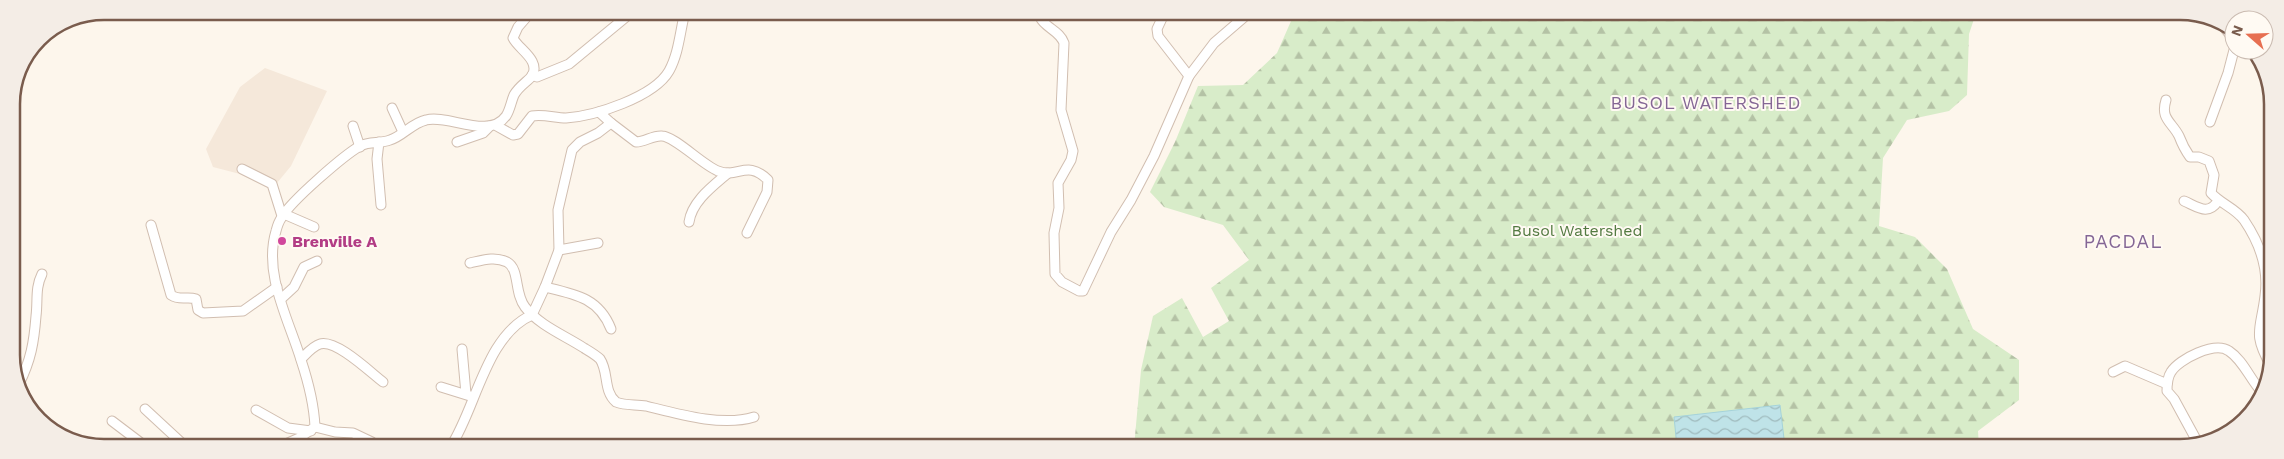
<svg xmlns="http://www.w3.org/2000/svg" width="2284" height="459" font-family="'Work Sans',sans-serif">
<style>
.residential{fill:#f5e8da}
.forest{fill:url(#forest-firs)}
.water{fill:url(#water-waves);stroke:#a5d3da}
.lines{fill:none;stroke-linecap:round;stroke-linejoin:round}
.minor-casing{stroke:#d1beb0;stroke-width:11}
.major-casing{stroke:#dad1cd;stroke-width:12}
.minor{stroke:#fff;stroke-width:9}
.major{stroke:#fbd9a5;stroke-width:10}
.hotel-dot{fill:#d1479c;stroke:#fffaf3;stroke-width:2}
.labels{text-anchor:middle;stroke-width:4;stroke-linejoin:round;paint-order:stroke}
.park-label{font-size:16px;fill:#537a41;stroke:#fffaf3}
.hotel-label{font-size:16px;font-weight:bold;fill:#b23c85;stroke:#fffaf3;text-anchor:start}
.neighbourhood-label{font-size:18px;letter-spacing:1px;fill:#846695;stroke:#fffaf3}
.quarter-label{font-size:19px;letter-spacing:1px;fill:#846695;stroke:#fffaf3}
.rim{fill:none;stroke:#7a5c4d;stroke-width:2.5}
</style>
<defs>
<pattern id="forest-firs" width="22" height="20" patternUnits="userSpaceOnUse" patternTransform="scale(1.25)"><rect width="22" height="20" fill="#d8ecc9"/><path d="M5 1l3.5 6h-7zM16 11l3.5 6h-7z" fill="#b4c2a5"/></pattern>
<pattern id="water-waves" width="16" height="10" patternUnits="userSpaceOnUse" patternTransform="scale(1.25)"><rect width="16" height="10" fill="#bfe3e8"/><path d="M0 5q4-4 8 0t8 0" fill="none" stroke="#a0bbbe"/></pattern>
</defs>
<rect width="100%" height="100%" fill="#fdf6ec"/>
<path class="residential" d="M265,68L327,91L291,166L277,183L270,186L240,174L213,167L206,149L240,87Z"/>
<path class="forest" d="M1295,12L1976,13L1969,34L1967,95L1949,111L1907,120L1883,158L1879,226L1915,237L1947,269L1973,329L2019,360V400L1978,431L1979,447H1134L1141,370L1153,316L1182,298L1203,337L1229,321L1211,288L1249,260L1223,225L1164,207L1150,192L1175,142L1198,86L1243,85L1277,53Z"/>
<path class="water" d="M1780,405L1785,447H1677L1674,417Z"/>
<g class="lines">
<defs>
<g id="minor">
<path d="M1038,12C1042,28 1059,29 1064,43L1061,110L1073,151L1071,160L1058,183L1059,208L1054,233L1055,274L1062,282L1079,291H1083L1111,232L1131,200L1154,156L1189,76L1158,36L1157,29L1165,12"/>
<path d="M2223,26L2231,36L2234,44"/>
<path d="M532,75L537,77L569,64L632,12"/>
<path d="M1189,76L1214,43L1250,12"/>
<path d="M2166,100C2160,119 2172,122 2179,136C2182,144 2185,150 2190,157H2199L2209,161L2214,175L2211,193C2221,204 2235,208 2244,220C2259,242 2269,268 2265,296C2261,330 2252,333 2271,366"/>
<path d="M392,108L403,132"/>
<path d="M2210,122L2228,73L2234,50"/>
<path d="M611,123L636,142C645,142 653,135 662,136C676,137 701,164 718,171C738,179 747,159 768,180L767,192L747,233"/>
<path d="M495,125L513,135L518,134L532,116C544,114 555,118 566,118C595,116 654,97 669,71C679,53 680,31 685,12"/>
<path d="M353,126L360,147"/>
<path d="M379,142L377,159L381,205"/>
<path d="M457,142L483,133L490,126"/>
<path d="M242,169L272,184L282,216"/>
<path d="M2184,201C2198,207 2208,216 2218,201"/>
<path d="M284,214L314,227"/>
<path d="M689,222C692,201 713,186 728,173"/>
<path d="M151,225L171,295C180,301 187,296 196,299L198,310L203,313L243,311L277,287"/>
<path d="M559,250L598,243"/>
<path d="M470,263C483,260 495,256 507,262C520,269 514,293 525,307C540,326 564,335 584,348C589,351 596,355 600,359C609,372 603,391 616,402C626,406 636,404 646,406C678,414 722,427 754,417"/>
<path d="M545,287C575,294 599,298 611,329"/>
<path d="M281,299L294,287L304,267L317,261"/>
<path d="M462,349L466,394"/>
<path d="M301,359C306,354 313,346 320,344C336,339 370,372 383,382"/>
<path d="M2113,372L2125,366L2167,384"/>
<path d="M19,384C31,360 34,342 36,316C38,300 35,288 42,274"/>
<path d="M441,387L470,396"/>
<path d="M145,409L185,446"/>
<path d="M256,410L288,428L311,431"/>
<path d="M112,421L145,446"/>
<path d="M315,427L335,432L353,433L372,442"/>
<path d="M2198,443L2174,399L2167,391C2167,385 2167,378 2171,372C2179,359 2215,341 2229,351C2243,360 2250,379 2261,391"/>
<path d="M281,446L299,438L315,427C314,404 308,381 301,360C289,320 263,274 276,231C277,227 279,221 282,217C291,201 343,156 360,146C370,141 380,144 390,140C403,136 412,123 426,120C448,114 489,140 506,116C510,110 511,102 514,95C519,86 527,82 532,76C541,60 518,49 513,38L518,27L531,12"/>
<path d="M451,446C476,408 486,335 532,315L545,287L559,250L558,210L572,150L580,142L598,133L611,123L599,112"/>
</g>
<path id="major" d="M23,392L27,400"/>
</defs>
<use href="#minor" class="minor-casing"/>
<use href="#major" class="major-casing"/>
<use href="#minor" class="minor"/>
<use href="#major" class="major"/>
</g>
<circle class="hotel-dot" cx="282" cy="241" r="5"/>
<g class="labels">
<g class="park-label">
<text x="1577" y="236">Busol Watershed</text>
</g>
<g class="hotel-label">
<text x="292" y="247">Brenville A</text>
</g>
<g class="neighbourhood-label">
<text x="1706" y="109">BUSOL WATERSHED</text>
</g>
<g class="quarter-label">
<text x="2123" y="248">PACDAL</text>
</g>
</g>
<path d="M0 0H2284V459H0ZM104 20H2180A84 84 0 0 1 2264 104V355A84 84 0 0 1 2180 439H104A84 84 0 0 1 20 355V104A84 84 0 0 1 104 20Z" fill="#f4ede6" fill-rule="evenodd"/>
<path class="rim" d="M104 20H2180A84 84 0 0 1 2264 104V355A84 84 0 0 1 2180 439H104A84 84 0 0 1 20 355V104A84 84 0 0 1 104 20Z"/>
<g transform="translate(2249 35) rotate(290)"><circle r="24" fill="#fffaf3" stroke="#cabbb1"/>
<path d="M0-4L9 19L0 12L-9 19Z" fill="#e76f51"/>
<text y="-8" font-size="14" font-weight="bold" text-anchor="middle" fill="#7a5c4d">N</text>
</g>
</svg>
